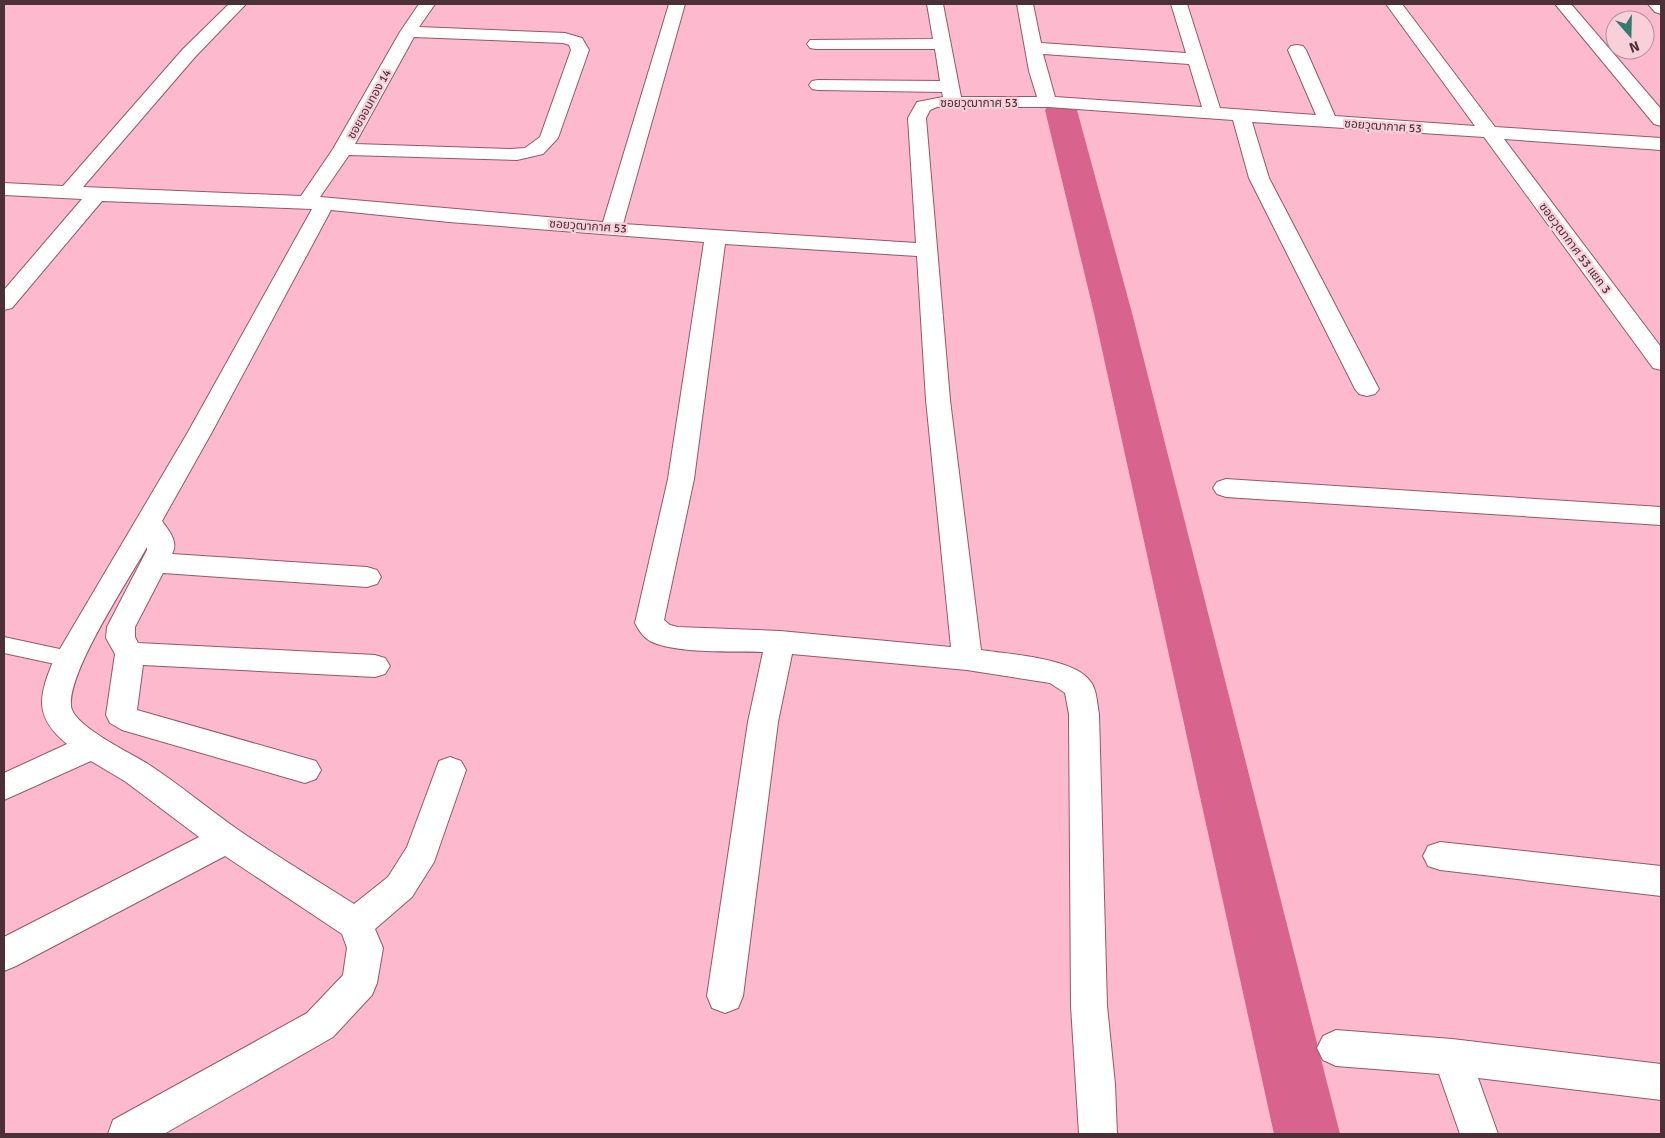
<svg xmlns="http://www.w3.org/2000/svg" width="1665" height="1138" font-family="Signika,'Noto Sans Thai',sans-serif">
<style>
.lines{fill:none;stroke-linecap:round;stroke-linejoin:round}
.canal{fill:#d8638d;fill-rule:evenodd}
.lane-casing{stroke:#94586b;stroke-width:2}
.street-casing{stroke:#94586b;stroke-width:2}
.lane{fill:#fff;fill-rule:evenodd}
.street{fill:#fff;fill-rule:evenodd}
.labels{text-anchor:middle;stroke-width:4.5;stroke-linejoin:round;paint-order:stroke}
.far-street-label{font-size:12px;fill:#4b3038;stroke:#f9cfda}
</style>
<rect width="100%" height="100%" fill="#fdb9cd"/>
<g class="lines">
<path class="canal" d="M1061,100L1072,103L1077,110L1132,313L1340,1134H1274L1094,313L1045,110L1050,103Z"/>
<defs>
<path id="lane" d="M4,637L69,651L77,653L80,659L77,665L69,667L4,653Z"/>
<g id="street">
<path d="M229,4H246L195,57L83,187L301,196L333,149L400,32L419,4H435L419,27L565,33L582,38L589,50L558,138L543,154L517,160L349,155L320,197L603,222L669,4H685L623,224L916,243L908,118L917,102L943,97L942,92L818,90L812,89L809,85L812,81L818,80L940,81L935,49H816L810,48L807,44L810,40L933,39L927,4H943L961,97H1037L1029,71L1017,4H1033L1041,43L1186,53L1171,4H1187L1220,108L1316,115L1288,50L1291,46L1297,45L1303,46L1306,50L1335,116L1475,126L1386,4H1402L1495,127L1661,138V150L1504,139L1661,347V370L1653,368L1484,137L1252,122L1269,178L1379,389L1375,394L1367,396L1359,394L1355,389L1249,178L1233,120L1048,107H937L930,110L926,118L950,400L981,650C1007,654 1074,658 1090,681C1097,689 1097,704 1099,714L1107,1006L1115,1084L1117,1134H1079L1071,1006L1069,714L1065,693L1050,683L967,670L792,654L778,722L743,996L738,1008L725,1013L712,1008L707,996L748,722L763,652C734,651 675,654 650,641C643,637 638,629 635,623L668,479L704,242L449,222L331,210L212,432L162,521C169,531 179,542 172,554L367,567L377,570L381,577L377,584L367,587L163,573L135,627V637L138,643L375,655L385,658L390,666L385,674L375,677L143,665L137,710L316,761L321,770L316,779L305,783L122,730L110,723L106,715L115,654L106,638L107,627L147,550V547C128,581 68,671 71,706C73,726 131,753 148,764C179,784 207,808 237,829C275,855 315,879 354,904L388,877L407,847L439,761L450,757L461,761L466,770L434,862L412,897L375,929L383,948L377,983L372,995L333,1037L164,1134H108L113,1120L307,1013L343,975L347,948L342,934L225,856L16,966L4,971V937L199,837L126,782L91,761L4,800V773L67,744C33,716 39,696 54,659L188,432L312,209L102,201L12,308L4,310V290L82,199L4,195V183L63,186L183,49ZM414,37L563,43L569,45L571,50L540,137L525,148L510,149L355,144ZM1043,54L1189,64L1202,107L1055,97ZM725,244L917,256L926,400L951,647L780,631L678,627L670,625L664,620L694,479Z"/>
<path d="M1555,4H1571L1661,109V126L1654,124Z"/>
<path d="M1648,4H1661V14L1655,12Z"/>
<path d="M1226,479L1661,507V525L1226,497L1217,494L1213,488L1217,482Z"/>
<path d="M1440,842L1661,866V896L1440,870L1428,866L1423,856L1428,846Z"/>
<path d="M1336,1030L1452,1039L1661,1064V1100L1478,1078L1498,1134H1460L1439,1074L1336,1066L1323,1060L1317,1048L1323,1036Z"/>
</g>
</defs>
<use href="#lane" class="lane-casing"/>
<use href="#street" class="street-casing"/>
<use href="#lane" class="lane"/>
<use href="#street" class="street"/>
</g>
<g class="labels">
<g class="far-street-label">
<text x="979" y="107">ซอยวุฒากาศ 53</text>
<text transform="translate(369 104) rotate(-61)" y="4">ซอยจอมทอง 14</text>
<text transform="translate(1383 126) rotate(4)" y="4">ซอยวุฒากาศ 53</text>
<text transform="translate(588 226) rotate(4)" y="4">ซอยวุฒากาศ 53</text>
<text transform="translate(1575 248) rotate(53)" y="4">ซอยวุฒากาศ 53 แยก 3</text>
</g>
</g>
<rect width="1665" height="1138" fill="none" stroke="#4b3038" stroke-width="10"/>
<g transform="translate(1630 35) rotate(160)"><circle r="24" fill="#f9cfda" stroke="#b38f99"/>
<path d="M0-4L9 19L0 12L-9 19Z" fill="#367a6e"/>
<text y="-8" font-size="14" font-weight="bold" text-anchor="middle" fill="#4b3038">N</text>
</g>
</svg>
